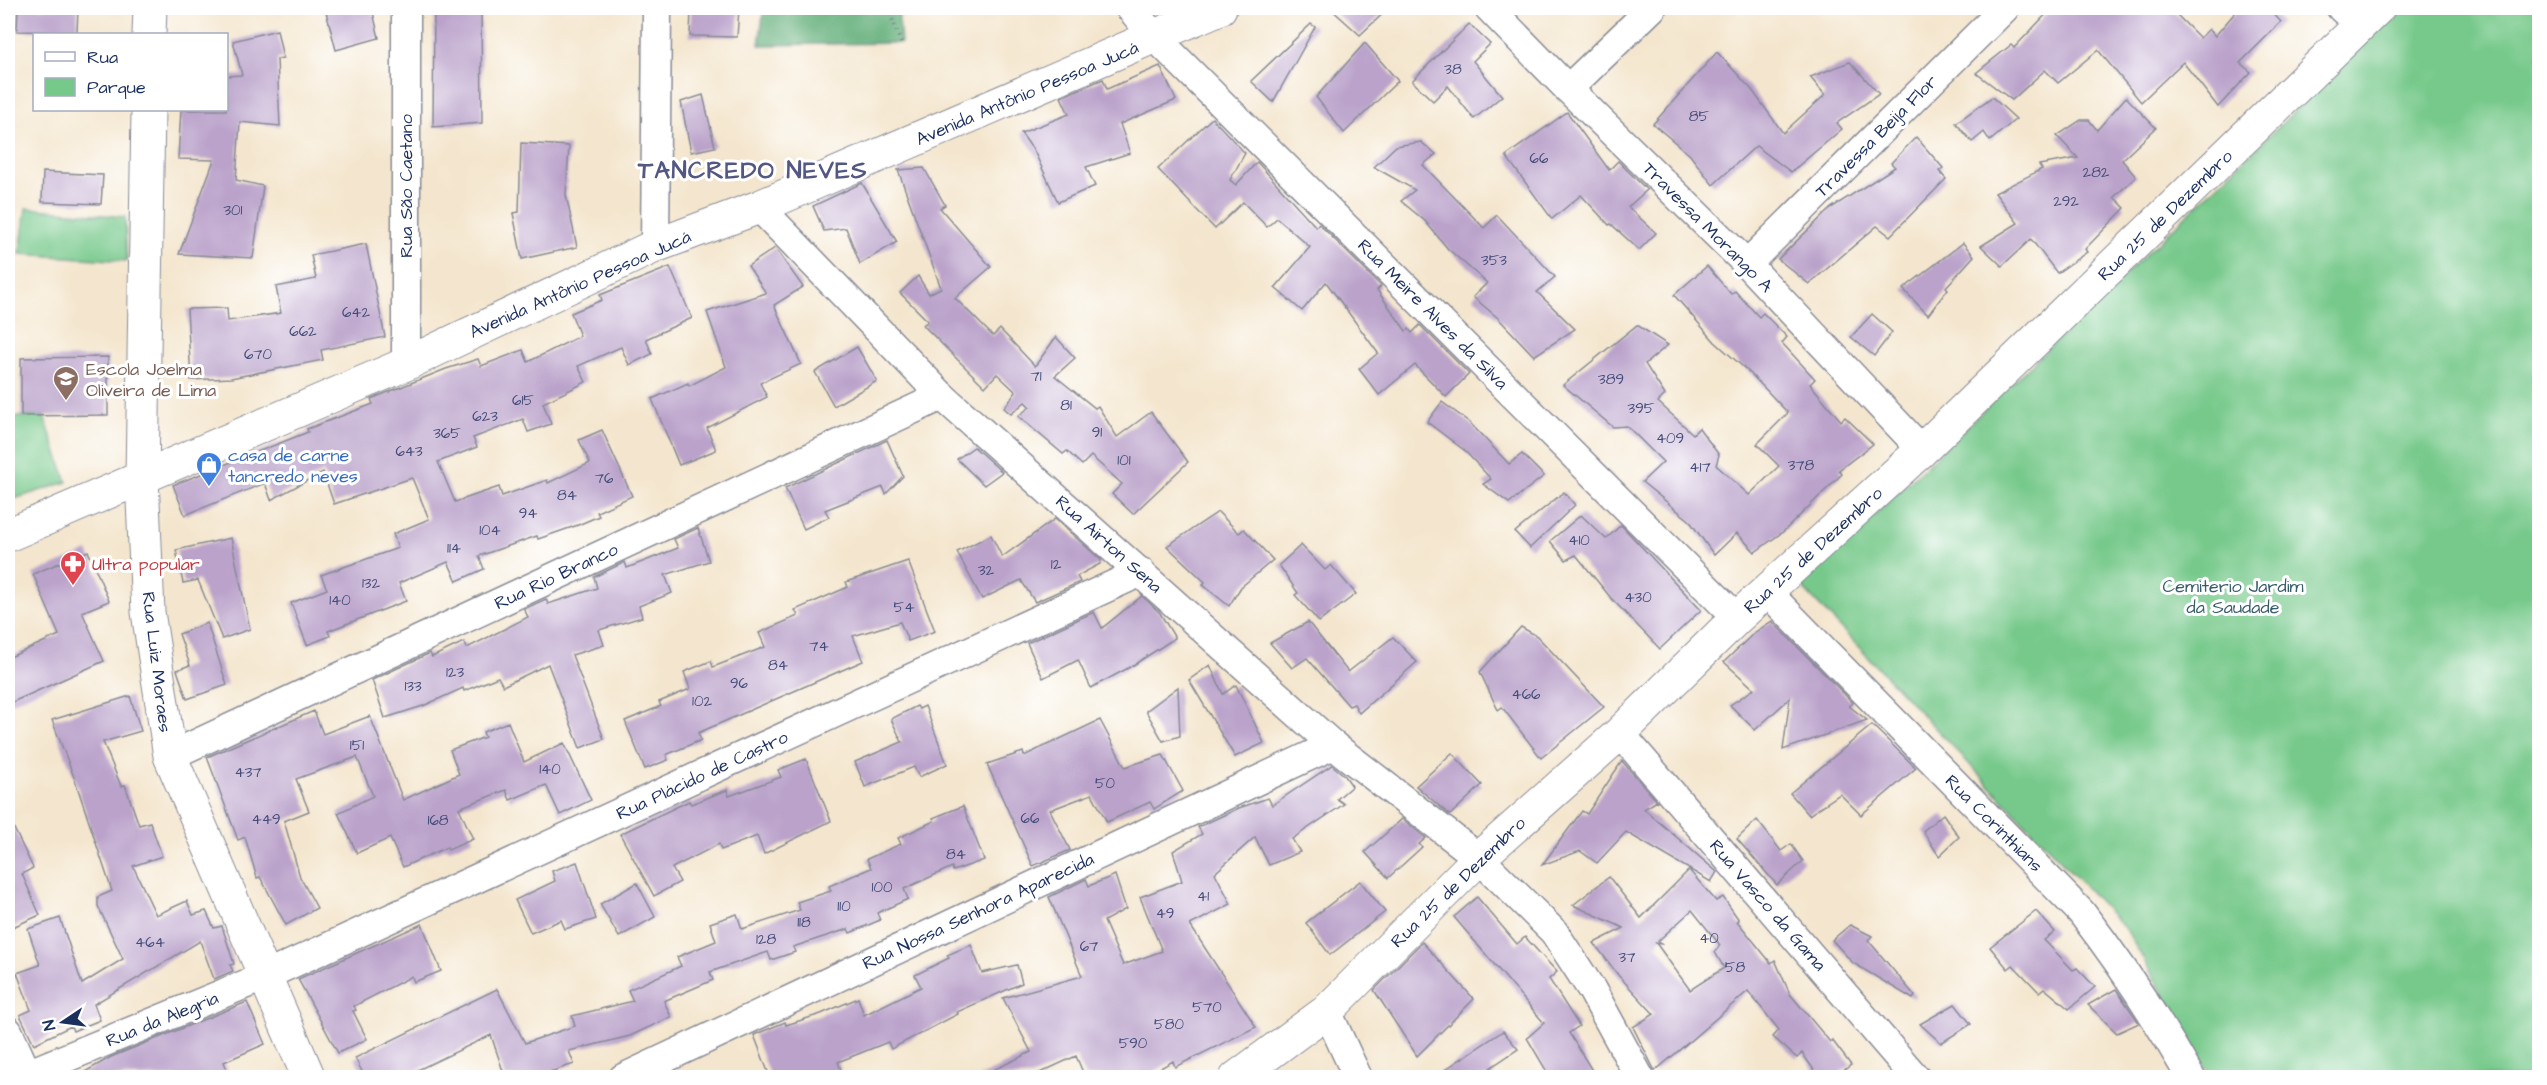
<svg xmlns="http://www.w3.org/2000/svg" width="2547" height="1085" font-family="'Architects Daughter',sans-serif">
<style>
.green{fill:#77c98b;stroke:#497c74;stroke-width:1.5}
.forest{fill:#61ad77;stroke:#3e6e6a;stroke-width:1.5}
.building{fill:#baa2ca;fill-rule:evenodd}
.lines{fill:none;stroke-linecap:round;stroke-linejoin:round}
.minor-casing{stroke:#888a96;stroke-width:31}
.tertiary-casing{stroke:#888a96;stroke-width:35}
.path{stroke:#888a96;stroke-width:4;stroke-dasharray:1.5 4.5;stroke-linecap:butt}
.minor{stroke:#fff;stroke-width:28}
.tertiary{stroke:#fff;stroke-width:33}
.labels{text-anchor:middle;stroke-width:6;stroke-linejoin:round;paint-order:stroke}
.number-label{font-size:15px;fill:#434c79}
.street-label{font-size:18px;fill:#1b2f5e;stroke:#fff}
.education-label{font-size:18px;fill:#785e54;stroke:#fff;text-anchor:start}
.shop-label{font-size:18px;fill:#366cbe;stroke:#fff;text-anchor:start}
.health-label{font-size:18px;fill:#be3a42;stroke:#fff;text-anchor:start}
.park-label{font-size:18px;fill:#375d6c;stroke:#fff}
.district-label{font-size:24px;font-weight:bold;letter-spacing:1.5px;fill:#535784;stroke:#fff}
</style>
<rect width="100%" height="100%" fill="#fff"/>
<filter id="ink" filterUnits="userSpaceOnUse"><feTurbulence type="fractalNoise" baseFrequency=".0167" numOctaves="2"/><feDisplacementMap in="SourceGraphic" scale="12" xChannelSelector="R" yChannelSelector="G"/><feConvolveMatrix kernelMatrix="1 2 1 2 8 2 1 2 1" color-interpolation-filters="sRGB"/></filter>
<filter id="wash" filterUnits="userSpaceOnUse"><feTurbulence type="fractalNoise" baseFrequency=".008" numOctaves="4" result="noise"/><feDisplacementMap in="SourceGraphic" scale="24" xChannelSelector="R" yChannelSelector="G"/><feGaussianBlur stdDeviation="1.35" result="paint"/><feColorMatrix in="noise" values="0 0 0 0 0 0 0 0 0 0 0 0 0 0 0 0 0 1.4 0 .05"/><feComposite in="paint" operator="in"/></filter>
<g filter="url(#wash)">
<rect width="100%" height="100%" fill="#f4e6ce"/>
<g class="green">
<path d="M2402,8H2539V1077H2211L2127,931L1801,586Z"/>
<path d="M26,208L125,217L127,261L20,254Z"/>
<path d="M44,416L67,482L8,501V417Z"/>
</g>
<path class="forest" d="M764,8H898L901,43L759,45Z"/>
<g id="blocks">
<g class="building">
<path d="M18,8H78L77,32L17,31Z"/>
<path d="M325,8H372L379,38L336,50Z"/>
<path d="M434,8H481L482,123L433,127Z"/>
<path d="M691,8H739L737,37L690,36Z"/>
<path d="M1330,8H1389L1360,35Z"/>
<path d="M2052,8H2170L2200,38L2209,29L2215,36L2239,8H2268L2281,22L2240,63L2251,72L2218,107L2183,62L2141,102L2098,50L2058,83L2045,70L2012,100L1976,73L2011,45L2014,48Z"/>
<path d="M1311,24L1315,27L1273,102L1251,81Z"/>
<path d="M1469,24L1490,44L1473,61L1502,96L1474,119L1448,86L1433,101L1412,81Z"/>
<path d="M277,30L283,58L277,59L280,126L240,122L236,180L263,186L253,258L179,254L214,160L178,159L181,110H226V76L242,75L233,41Z"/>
<path d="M1365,43L1398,81L1344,133L1316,97Z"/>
<path d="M1717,52L1752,90L1783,133L1825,95L1810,77L1850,62L1879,94L1837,123L1842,129L1791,172L1756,146L1713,185L1690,155L1653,124Z"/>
<path d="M1160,66L1176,100L1120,124L1130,153L1086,167L1095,186L1058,202L1034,151L1021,133L1069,114L1061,97L1103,79L1107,89Z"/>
<path d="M703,95L715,147L691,152L681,102Z"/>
<path d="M1992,97L2016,119L1990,141L1984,132L1972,142L1956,123Z"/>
<path d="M2126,97L2156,128L2122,160L2136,177L2114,197L2125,208L2085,249L2087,252L2057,273L2031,239L2002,266L1981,246L2018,223L1995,193L2042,169L2039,165L2078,158L2057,136L2081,120H2089L2097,130Z"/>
<path d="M1567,112L1609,170L1618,161L1647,190L1628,207L1656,233L1639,250L1611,224L1609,225L1581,195L1552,219L1506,156Z"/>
<path d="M1212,118L1245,153L1230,180L1236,185L1257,162L1316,227L1319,224L1381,286L1377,290L1406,331L1409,329L1412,333L1420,325L1469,374L1446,397L1415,365L1379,395L1359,369L1378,353L1326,282L1302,311L1275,288L1310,247L1277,218L1267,227L1243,202L1215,229L1158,169Z"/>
<path d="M1916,137L1943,168L1939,171L1946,179L1890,236L1877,226L1809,284L1778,259L1831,208L1895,167L1891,163Z"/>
<path d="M1421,142L1436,154L1423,165L1484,228L1497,215L1555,277L1537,292L1575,329L1534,356L1498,318L1473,297L1487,283L1448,249L1425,221L1401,201L1415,190L1374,167L1396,146Z"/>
<path d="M521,143L569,146L566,195L577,247L522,259L513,213L519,212Z"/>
<path d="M924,168L945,205L940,208L991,267L955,298L993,336L1000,329L1035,366L1056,337L1075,358L1055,376L1095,408L1098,406L1117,437L1151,412L1188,462L1133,514L1112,494L1122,484L1091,456L1082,465L1067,451L1063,454L1018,416L1030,407L1025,402L1011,414L1004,408L1016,392L997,374L985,387L923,325L928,321L900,293L918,276L929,294L941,288L898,170Z"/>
<path d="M43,172L103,175L101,204L42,202Z"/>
<path d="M862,183L897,242L860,264L846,228L824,231L813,206Z"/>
<path d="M1963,243L1974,256L1946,287L1948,289L1928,315L1903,289Z"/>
<path d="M366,244L385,337L321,350L323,360L231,378L191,380L187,309L227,308L228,321L281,313L276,287L316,279L311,255Z"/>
<path d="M775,248L803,287L774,305L801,364L760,383L767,397L707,428L716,450L679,465L652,399L688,383L689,386L726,367L707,312L766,293L748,266Z"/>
<path d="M1707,266L1731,294L1735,291L1759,317L1763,313L1787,337L1782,343L1815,379L1810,384L1841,421L1845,417L1873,444L1839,470L1842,474L1784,531L1755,552L1737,533L1714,555L1689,520L1642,482L1663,462L1627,426L1613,427L1563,385L1637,325L1668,345L1645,364L1665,395L1658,402L1693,434L1699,428L1719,455L1716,465L1749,495L1779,466L1757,444L1788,413L1751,374L1715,342L1674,295Z"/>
<path d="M670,267L692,318L646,339L652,354L629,365L621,347L578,366L586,382L543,403L551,424L528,432L523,419L473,438L477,447L438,462L455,502L499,487L502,496L547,480L548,483L590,463L579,440L602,430L632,496L597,512L599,516L578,525L538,539L537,536L479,556L484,569L457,581L448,562L399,583L406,601L328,631L330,636L307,645L291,603L327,589L321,575L398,548L393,534L429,519L412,478L334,504L323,472L271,500L265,483L185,515L173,485L308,432L307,429L373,404L371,399L446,369L478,359L481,366L523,350L528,362L580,336L571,313L602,300L600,295Z"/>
<path d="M1872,314L1892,332L1874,356L1851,337Z"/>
<path d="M857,347L877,381L834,406L815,372Z"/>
<path d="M108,357V415L21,416V358Z"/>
<path d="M1442,402L1469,422L1509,464L1522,454L1544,476L1509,503L1483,484L1491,479L1464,450L1427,422Z"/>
<path d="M887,440L903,476L886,494L883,487L825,510L829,517L804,529L785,488Z"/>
<path d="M974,447L1002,472L984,485L957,459Z"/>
<path d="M1564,492L1575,505L1530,548L1515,532Z"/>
<path d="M1218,512L1239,533L1244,529L1273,560L1241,587L1229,606L1203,585L1205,582L1167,546Z"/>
<path d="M1581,515L1606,539L1621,525L1701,610L1660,649L1611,598L1576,555L1566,560L1550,541Z"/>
<path d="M1055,519L1101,560L1100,564L1077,576L1080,582L1035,602L1021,580L982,599L957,552L991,535L1002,557Z"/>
<path d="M698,528L709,561L665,575L672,593L639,606L642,617L599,630L604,645L572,655L604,739L580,748L548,664L503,686L498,677L464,691L463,688L423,706L385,718L372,680L430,653L432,657L464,642L467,648L528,617L524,609L546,599L548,604L597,588L594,577L625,562L627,568L678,548L674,539Z"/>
<path d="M231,538L250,629L222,639L198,580L183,583L176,550Z"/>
<path d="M1301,545L1325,570L1331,565L1356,594L1319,622L1295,595L1298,593L1279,565Z"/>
<path d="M88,551L109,601L82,612L104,661L8,704V658L59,635L33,574Z"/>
<path d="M908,561L935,631L908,641L900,622L853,636L863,661L698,733L701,740L666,755L668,760L645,769L625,721L661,706L659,702L690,689L684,672L711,661L713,667L765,647L759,633L798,616L795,610L848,587L846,582Z"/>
<path d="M1142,596L1160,613L1175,638L1132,666L1091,688L1078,660L1043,678L1027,643L1094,612L1102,628Z"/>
<path d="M1772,621L1853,703L1849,706L1867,720L1783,750L1790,698L1755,730L1730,705L1754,689L1724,662L1754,633Z"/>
<path d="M1308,622L1348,672L1393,637L1417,662L1359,713L1354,704L1349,706L1307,658L1292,668L1270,643Z"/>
<path d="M207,623L227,685L187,699L177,670L190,665L179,634Z"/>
<path d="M1521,627L1537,636L1604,707L1541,758L1502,707L1498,710L1480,672Z"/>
<path d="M1210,665L1223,694L1236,685L1264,743L1235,757L1189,680Z"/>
<path d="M1178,687L1180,736L1163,741L1146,711Z"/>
<path d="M130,696L141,731L103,742L121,786L125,785L139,825L150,822L162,856L133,866L156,915L187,901L193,915L206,911L214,928L222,926L234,964L230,965L233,971L214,979L200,941L94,1004L100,1020L73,1031L71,1026L34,1044L20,1015L31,1010L17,973L40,965L28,929L60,918L82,984L123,959L98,906V897L112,891L75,780L52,720Z"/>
<path d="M917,706L919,709L925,706L947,764L919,777L914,767L865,787L855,762L902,742L891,719Z"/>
<path d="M314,711L323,734L370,716L403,800L459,774L450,750L485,737L483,732L508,722L524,762L564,743L591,800L560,815L546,785L510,800L506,790L459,808L473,839L448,850L447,847L403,867L390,838L357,853L338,813L373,796L357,757L296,779L309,811L284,821L300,877L317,908L286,925L260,877L257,878L245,837L238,840L207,757Z"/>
<path d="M1100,720L1125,767L1163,755L1183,791L1154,809L1150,802L1107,822L1092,794L1050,810L1070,850L1033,866L987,764L1023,752L1024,756Z"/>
<path d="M1872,725L1916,768L1861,815L1840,794L1809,815L1790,793Z"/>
<path d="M1452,753L1482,785L1450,815L1416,786Z"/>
<path d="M806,759L831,821L764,854L757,836L721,850L719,844L672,868L680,882L654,896L620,834L689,801L691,804L727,790L729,796L781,777L778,770Z"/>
<path d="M1622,761L1657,801L1644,809L1717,872L1711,882L1626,832L1597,863L1580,851L1542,865L1582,811L1587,814Z"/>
<path d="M1332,765L1345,776L1352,786L1337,799L1344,804L1292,839L1300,852L1269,865L1255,837L1215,873L1231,904L1190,925L1256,1027L1175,1067L1173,1061L1144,1077H1085L1076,1056L1031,1077H979L1031,1052L1003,998L1082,976L1049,897L1086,879L1089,886L1115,875L1126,909L1104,921L1123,965L1162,951L1140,897L1182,881L1173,851L1202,834L1198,827L1239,808L1268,798L1272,805Z"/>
<path d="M963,806L984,860L953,871L952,867L904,889L908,899L877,913L880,920L850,933L848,929L793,947L795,952L771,960L768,952L710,972L713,980L664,1001L671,1017L630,1036L569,1051L574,1064L535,1077H505L491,1035L403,1077H365L355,1058L497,989L525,1043L575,1026L572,1016L633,1001L628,990L681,966L677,957L716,941L710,923L737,914L742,929L800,910L797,902L831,891L829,886L871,868L867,859L901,844L898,838L934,821L933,818Z"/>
<path d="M1943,814L1959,837L1939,856L1923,831Z"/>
<path d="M8,816L33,868L22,874L40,915L8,929Z"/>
<path d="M1402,819L1426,838L1419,844L1422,847L1388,878L1365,852Z"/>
<path d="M1757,820L1781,851L1791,844L1803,861L1777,885L1737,839Z"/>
<path d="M577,862L596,919L565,929L561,920L531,933L515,900L555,881L552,871Z"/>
<path d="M1689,870L1716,901L1723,897L1739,920L1737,921L1771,963L1775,960L1790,994L1830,1042L1832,1040L1851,1065L1834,1077H1819L1802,1053L1797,1058L1773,1037L1779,1030L1748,991L1655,1071L1633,1027L1654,1014L1618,975L1594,943L1624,928L1573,905L1609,877L1641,918ZM1692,910L1720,945L1715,952L1724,968L1690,990L1656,943L1661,944L1658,941Z"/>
<path d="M1360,881L1385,912L1330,955L1306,923Z"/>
<path d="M637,883L655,917L619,937L600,904Z"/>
<path d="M1477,897L1517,944L1525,937L1557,972L1549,979L1579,1026L1569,1033L1596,1077H1550L1527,1038L1544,1023L1454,917Z"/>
<path d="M2036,911L2055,932L2044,940L2073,970L2077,968L2095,987L2069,1009L2044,988L2039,992L2013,965L2008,969L1990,947Z"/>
<path d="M422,924L441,971L414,982L412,976L354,1006L356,1010L353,1011L367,1039L338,1053L298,979Z"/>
<path d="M1850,925L1872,936L1868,940L1915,996L1913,999L1853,963L1832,940Z"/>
<path d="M1422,942L1474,999L1417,1056L1374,990Z"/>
<path d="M971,945L982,973L1017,965L1022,983L957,1012L958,1014L891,1049L888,1042L838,1062L841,1070L819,1077H770L754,1035L785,1022L786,1025L821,1014L858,998L864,1015L921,987L915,975L949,958L947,955Z"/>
<path d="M2116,989L2139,1023L2117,1033L2088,1005Z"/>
<path d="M247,1002L265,1044L224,1062L230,1077H76L111,1057Z"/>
<path d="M1955,1004L1971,1024L1941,1043L1920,1024Z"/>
<path d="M1503,1031L1518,1049L1490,1068L1494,1077H1434Z"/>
</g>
</g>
</g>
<g filter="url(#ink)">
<use href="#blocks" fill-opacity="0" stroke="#888a96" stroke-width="1.5"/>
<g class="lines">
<defs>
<g id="minor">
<path d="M406,8V364"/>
<path d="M1130,8L1155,37L1737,618"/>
<path d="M1489,8L1568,89L1747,264L1922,450"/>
<path d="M2341,8L2360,25"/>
<path d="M1568,89L1652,8"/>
<path d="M759,207L942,396L1333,745L1479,858L1554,932L1592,990L1640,1078"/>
<path d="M655,246L657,8"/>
<path d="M1747,264L2005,8"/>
<path d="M1767,592L2081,912C2122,965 2158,1020 2191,1078"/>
<path d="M1620,733L1916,1078"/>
<path d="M170,756L942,396"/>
<path d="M1327,1011L1358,1078"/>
<path d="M8,1031L29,1078"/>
<path d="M27,1074L263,977L1141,572"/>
<path d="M623,1078L1333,745"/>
</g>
<g id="tertiary">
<path d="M149,34L150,8"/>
<path d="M148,110L142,478L148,612L170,756L309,1078"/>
<path d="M8,535L406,364L655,246L759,207L1220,8"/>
<path d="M1236,1078L1327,1011L1479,858L1620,733L1737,618L1922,450L2378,8"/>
</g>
</defs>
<use href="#minor" class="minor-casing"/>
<use href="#tertiary" class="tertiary-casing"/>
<path class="path" d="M888,8L901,43"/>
<use href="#minor" class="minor"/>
<use href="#tertiary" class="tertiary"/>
</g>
</g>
<defs>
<symbol id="school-pin" viewBox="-11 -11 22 30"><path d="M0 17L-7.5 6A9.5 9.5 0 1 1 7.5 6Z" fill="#8d6e63" stroke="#fff"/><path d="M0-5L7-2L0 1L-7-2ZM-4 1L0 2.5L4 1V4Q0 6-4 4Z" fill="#fff"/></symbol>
<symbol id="shop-pin" viewBox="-11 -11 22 30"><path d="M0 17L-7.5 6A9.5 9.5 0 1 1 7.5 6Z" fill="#3f7fe0" stroke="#fff"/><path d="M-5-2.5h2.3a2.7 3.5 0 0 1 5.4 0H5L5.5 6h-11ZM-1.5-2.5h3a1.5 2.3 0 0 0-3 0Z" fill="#fff"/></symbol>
<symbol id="pharmacy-pin" viewBox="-11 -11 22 30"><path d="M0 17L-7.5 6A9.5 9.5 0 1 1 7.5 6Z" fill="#e0444e" stroke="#fff"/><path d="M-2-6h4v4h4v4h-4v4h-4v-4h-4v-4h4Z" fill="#fff"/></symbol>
</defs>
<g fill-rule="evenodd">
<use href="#school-pin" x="51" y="364" width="30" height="40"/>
<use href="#shop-pin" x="194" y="450" width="30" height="40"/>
<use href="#pharmacy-pin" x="58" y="549" width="30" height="40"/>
</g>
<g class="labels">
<g class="number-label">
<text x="1453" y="74">38</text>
<text x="1699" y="121">85</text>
<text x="1539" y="163">66</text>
<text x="2096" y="177">282</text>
<text x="2066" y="206">292</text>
<text x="233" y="215">301</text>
<text x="1494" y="265">353</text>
<text x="356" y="317">642</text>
<text x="303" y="336">662</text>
<text x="258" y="359">670</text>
<text x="1036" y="381">71</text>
<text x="1611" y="384">389</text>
<text x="523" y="405">615</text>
<text x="1066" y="410">81</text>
<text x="1641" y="413">395</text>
<text x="485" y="421">623</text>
<text x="1097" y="437">91</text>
<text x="447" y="438">365</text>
<text x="1670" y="443">409</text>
<text x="409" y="456">643</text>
<text x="1124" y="465">101</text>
<text x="1801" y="470">378</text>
<text x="1700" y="472">417</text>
<text x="604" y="483">76</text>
<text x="567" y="500">84</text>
<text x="528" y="518">94</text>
<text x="490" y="535">104</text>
<text x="1579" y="545">410</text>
<text x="454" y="553">114</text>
<text x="1056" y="569">12</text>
<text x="986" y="575">32</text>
<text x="371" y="588">132</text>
<text x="1638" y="602">430</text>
<text x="340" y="605">140</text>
<text x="904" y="612">54</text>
<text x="819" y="651">74</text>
<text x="778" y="670">84</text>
<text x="455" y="677">123</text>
<text x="739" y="688">96</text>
<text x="413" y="691">133</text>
<text x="1526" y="699">466</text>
<text x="702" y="706">102</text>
<text x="357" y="750">151</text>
<text x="550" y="774">140</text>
<text x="248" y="777">437</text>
<text x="1105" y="788">50</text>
<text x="1030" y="823">66</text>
<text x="266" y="824">449</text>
<text x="438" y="825">168</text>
<text x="956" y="859">84</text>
<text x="882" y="892">100</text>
<text x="1203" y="901">41</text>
<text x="844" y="911">110</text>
<text x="1165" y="918">49</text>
<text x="804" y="927">118</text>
<text x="1709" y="943">40</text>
<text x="766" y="944">128</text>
<text x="150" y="947">464</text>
<text x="1089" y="951">67</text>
<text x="1627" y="962">37</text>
<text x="1735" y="972">58</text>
<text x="1207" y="1012">570</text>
<text x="1169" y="1029">580</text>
<text x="1133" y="1048">590</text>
</g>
<g class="street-label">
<text transform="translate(1027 93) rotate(-23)" y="6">Avenida Antônio Pessoa Jucá</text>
<text transform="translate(1876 136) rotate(-45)" y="6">Travessa Beija Flor</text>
<text transform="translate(406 186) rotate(-90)" y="6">Rua São Caetano</text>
<text transform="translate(2165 215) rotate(-44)" y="6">Rua 25 de Dezembro</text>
<text transform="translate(1708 227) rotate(45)" y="6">Travessa Morango A</text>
<text transform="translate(580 284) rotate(-24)" y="6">Avenida Antônio Pessoa Jucá</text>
<text transform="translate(1433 314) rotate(45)" y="6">Rua Meire Alves da Silva</text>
<text transform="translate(1109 544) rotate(42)" y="6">Rua Airton Sena</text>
<text transform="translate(1813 550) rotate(-42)" y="6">Rua 25 de Dezembro</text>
<text transform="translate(556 576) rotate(-25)" y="6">Rua Rio Branco</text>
<text transform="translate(157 662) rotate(83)" y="6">Rua Luiz Moraes</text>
<text transform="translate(702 775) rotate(-25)" y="6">Rua Plácido de Castro</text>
<text transform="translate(1994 823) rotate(45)" y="6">Rua Corinthians</text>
<text transform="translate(1458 882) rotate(-44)" y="6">Rua 25 de Dezembro</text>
<text transform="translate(1768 905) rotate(49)" y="6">Rua Vasco da Gama</text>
<text transform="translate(978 911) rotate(-25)" y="6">Rua Nossa Senhora Aparecida</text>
<text transform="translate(162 1019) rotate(-22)" y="6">Rua da Alegria</text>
</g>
<g class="education-label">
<text x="86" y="375">Escola Joelma<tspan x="86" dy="21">Oliveira de Lima</tspan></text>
</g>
<g class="shop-label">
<text x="228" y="461">casa de carne<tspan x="228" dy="21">tancredo neves</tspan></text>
</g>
<g class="health-label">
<text x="92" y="570">Ultra popular</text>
</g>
<g class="park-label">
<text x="2233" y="592">Cemiterio Jardim<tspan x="2233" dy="21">da Saudade</tspan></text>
</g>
<g class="district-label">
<text x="753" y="178">TANCREDO NEVES</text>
</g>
</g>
<rect width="2547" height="1085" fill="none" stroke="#fff" stroke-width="30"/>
<rect x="33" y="33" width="195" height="78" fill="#ffffff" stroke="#a4acbf" stroke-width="1.5"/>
<rect x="45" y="52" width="30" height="9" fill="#ffffff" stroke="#a4acbf" stroke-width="1.5"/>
<text x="87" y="63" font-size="18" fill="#1b2f5e">Rua</text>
<rect x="45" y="78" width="30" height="18" fill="#77c98b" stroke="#a4acbf" stroke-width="1.5"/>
<text x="87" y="93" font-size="18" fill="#1b2f5e">Parque</text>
<g transform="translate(63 1022) rotate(257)" stroke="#ffffff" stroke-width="4.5" paint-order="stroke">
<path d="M0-4.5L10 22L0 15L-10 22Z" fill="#1b2f5e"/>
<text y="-9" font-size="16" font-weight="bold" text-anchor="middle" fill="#1b2f5e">N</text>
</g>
</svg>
